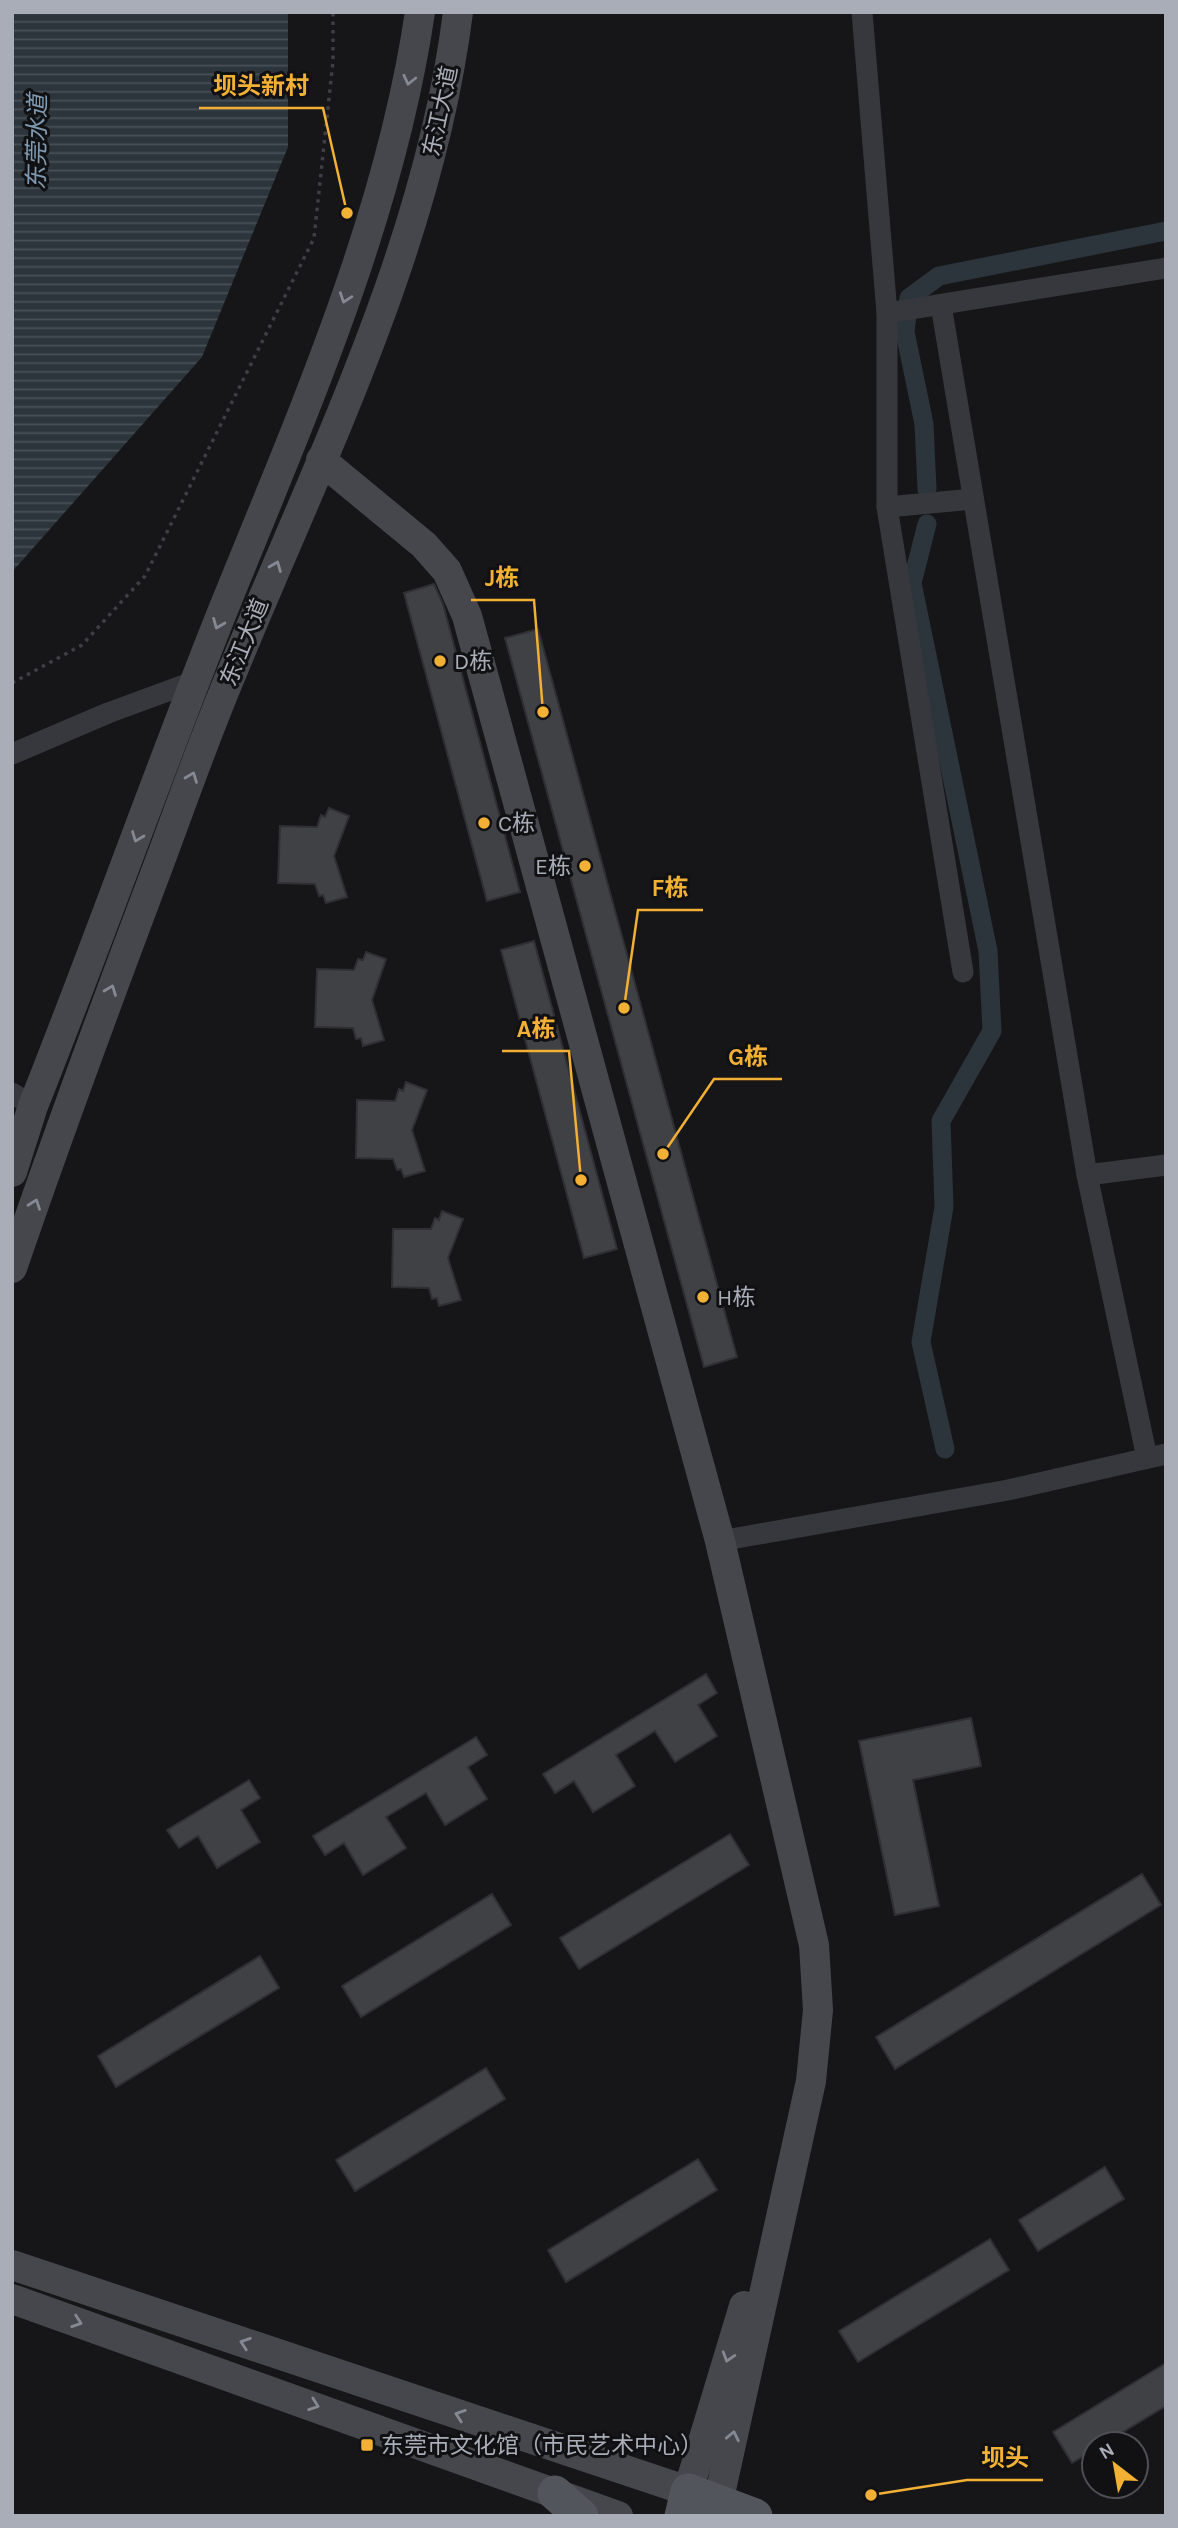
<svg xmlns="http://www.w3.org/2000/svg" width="1178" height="2528" font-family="Karla,'Noto Sans SC',sans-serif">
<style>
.water{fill:url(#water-rules)}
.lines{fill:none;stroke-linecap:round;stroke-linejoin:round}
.canal{stroke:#2c353c;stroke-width:19}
.building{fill:#404145;stroke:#303034;stroke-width:2}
.path{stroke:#3d3f44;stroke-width:3.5;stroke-dasharray:3.5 5;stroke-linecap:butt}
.street{stroke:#37383d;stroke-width:21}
.secondary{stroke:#45474d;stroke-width:30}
.primary{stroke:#53555c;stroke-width:35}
.oneway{stroke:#858993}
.poi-dot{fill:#f2b134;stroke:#111113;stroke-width:2.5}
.labels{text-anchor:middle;stroke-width:6;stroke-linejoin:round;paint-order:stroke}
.street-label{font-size:23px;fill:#a8adb8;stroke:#111113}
.poi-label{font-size:23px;fill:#a8adb8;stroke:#111113;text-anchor:start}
.water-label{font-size:24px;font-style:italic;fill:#7f9bb3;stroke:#111113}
.leader{fill:none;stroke:#f2b134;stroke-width:2.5}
.callout-dot{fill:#f2b134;stroke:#111113;stroke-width:2.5}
.callout-label{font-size:24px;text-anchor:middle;font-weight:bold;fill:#f2b134;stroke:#111113;stroke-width:6;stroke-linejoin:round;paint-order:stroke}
</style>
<defs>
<pattern id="water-rules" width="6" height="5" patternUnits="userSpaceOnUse" patternTransform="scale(1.75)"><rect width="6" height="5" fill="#2c353c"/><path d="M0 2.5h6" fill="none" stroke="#485056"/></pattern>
</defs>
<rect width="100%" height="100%" fill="#161618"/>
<path class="water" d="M12,12H288V147L202,357L12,572Z"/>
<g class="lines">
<g class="canal">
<path d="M927,489L924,424L905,332L909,298L939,276L1166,231"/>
<path d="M927,524L912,583L988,951L992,1031L941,1121L944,1207L921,1342L945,1449"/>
</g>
</g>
<g class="building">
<path d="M434,584L443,604L520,892L487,901L404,593Z"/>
<path d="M538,629L737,1357L704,1367L505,638Z"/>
<path d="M329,808L349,816L334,856L347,897L326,903L323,895L319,896L315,884L278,883L280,826L317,827L321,815L325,817Z"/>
<path d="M534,941L617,1249L584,1258L501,950Z"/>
<path d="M366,952L386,959L372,1000L384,1040L363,1046L361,1038L356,1039L353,1028L315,1027L317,969L354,970L358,959L363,960Z"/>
<path d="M406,1082L427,1090L412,1130L425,1171L404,1177L401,1169L397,1170L393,1159L356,1158L357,1100L395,1101L399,1089L403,1091Z"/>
<path d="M442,1211L463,1219L448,1258L461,1300L439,1306L437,1298L432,1299L429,1288L392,1287L393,1229H431L435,1218L439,1220Z"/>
<path d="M706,1674L717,1693L698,1705L717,1736L675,1762L655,1731L616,1755L635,1786L593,1812L574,1781L555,1793L543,1774Z"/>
<path d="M971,1718L981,1766L913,1780L939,1906L895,1915L859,1741Z"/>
<path d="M476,1737L487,1755L468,1767L487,1799L445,1825L426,1793L386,1817L406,1848L363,1875L344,1843L325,1855L313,1836Z"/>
<path d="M249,1780L260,1798L241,1810L260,1842L217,1868L198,1836L179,1848L167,1830Z"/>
<path d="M730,1834L749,1865L579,1969L560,1938Z"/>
<path d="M1142,1874L1161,1905L895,2069L876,2037Z"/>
<path d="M492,1894L511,1925L361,2017L342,1986Z"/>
<path d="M260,1956L279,1988L116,2087L98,2056Z"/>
<path d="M486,2068L505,2099L355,2191L336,2160Z"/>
<path d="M698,2159L717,2190L566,2282L548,2250Z"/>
<path d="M1105,2167L1124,2199L1038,2251L1019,2220Z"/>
<path d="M990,2239L1009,2270L858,2362L839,2331Z"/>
<path d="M1166,2363V2406L1103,2444H1094V2450L1072,2463L1053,2432Z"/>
</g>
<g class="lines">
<path class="path" d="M12,683L82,645L145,576L314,238L333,61V12"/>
<g class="street">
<path d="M862,12L887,313V507L963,972"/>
<path d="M941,305L1087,1175L1147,1458"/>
<path d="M887,313L1166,268"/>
<path d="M887,507L973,499"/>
<path d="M12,754L108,713L195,681"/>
<path d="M12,1093L33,1106"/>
<path d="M1087,1175L1166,1165"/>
<path d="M720,1541L1008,1490L1166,1454"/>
</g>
<g class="secondary">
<path d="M321,460L424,545L447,571L467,616L720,1541L814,1945L818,2010L811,2081L718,2503"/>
<path d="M12,1172L33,1106C98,943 156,778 221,615C300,419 389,222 420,12"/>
<path d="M12,1268C57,1137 105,1007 154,877C180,808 204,738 233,670C321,456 429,244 458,12"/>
<path d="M12,2265L688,2491L744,2306"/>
<path d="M12,2299L618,2516"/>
</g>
<g class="primary">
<path d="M555,2493L581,2516"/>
<path d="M682,2516L688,2491L755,2516"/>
</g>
</g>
<defs><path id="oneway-chevron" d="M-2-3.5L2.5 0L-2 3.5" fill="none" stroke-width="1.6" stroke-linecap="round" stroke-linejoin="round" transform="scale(1.75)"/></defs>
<g class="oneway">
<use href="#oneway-chevron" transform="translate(409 80) rotate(103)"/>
<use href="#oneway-chevron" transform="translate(345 298) rotate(109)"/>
<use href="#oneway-chevron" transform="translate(276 566) rotate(-68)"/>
<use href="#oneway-chevron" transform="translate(218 624) rotate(112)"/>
<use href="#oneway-chevron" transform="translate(192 777) rotate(-69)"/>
<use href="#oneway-chevron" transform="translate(137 837) rotate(111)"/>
<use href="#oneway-chevron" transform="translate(111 990) rotate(-69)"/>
<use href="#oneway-chevron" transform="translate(35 1204) rotate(-70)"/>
<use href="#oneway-chevron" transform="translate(77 2322) rotate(19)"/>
<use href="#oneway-chevron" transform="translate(245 2343) rotate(-161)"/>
<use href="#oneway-chevron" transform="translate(728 2357) rotate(107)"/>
<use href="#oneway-chevron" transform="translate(314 2405) rotate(20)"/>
<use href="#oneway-chevron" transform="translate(460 2415) rotate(-161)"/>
<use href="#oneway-chevron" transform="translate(733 2436) rotate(-78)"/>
</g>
<g class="poi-dot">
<circle cx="440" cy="661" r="7"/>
<circle cx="484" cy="823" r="7"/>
<circle cx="585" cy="866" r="7"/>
<circle cx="703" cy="1297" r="7"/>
<rect x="360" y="2438" width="14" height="14" rx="3.5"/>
</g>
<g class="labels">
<g class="street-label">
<text transform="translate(440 111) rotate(-78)" y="8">东江大道</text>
<text transform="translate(244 642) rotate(-68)" y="8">东江大道</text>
</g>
<g class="poi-label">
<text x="454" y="669">D栋</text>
<text x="498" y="831">C栋</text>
<text x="571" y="874" text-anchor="end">E栋</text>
<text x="717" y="1305">H栋</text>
<text x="381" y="2453">东莞市文化馆（市民艺术中心）</text>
</g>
<g class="water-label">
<text transform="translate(37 142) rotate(-89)" y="8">东莞水道</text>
</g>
</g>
<path class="leader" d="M347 213L323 108H199M543 712L534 600H471M624 1008L638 910H703M581 1180L569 1051H502M663 1154L714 1079H782M871 2495L967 2480H1043"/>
<g class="callout-dot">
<circle cx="347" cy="213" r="7"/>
<circle cx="543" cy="712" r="7"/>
<circle cx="624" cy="1008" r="7"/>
<circle cx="581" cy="1180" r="7"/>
<circle cx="663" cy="1154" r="7"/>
<circle cx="871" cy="2495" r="7"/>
</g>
<g class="callout-label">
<text x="261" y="94">坝头新村</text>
<text x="502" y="586">J栋</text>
<text x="670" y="896">F栋</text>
<text x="536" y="1037">A栋</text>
<text x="748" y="1065">G栋</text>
<text x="1005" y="2466">坝头</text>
</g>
<rect width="1178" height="2528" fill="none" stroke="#a8adb8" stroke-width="28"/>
<g transform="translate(1115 2465) rotate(329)"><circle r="33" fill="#111113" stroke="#4d4f55" stroke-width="2"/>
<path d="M0-5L12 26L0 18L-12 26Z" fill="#f2b134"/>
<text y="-10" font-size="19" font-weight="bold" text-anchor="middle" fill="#a8adb8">N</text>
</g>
</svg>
